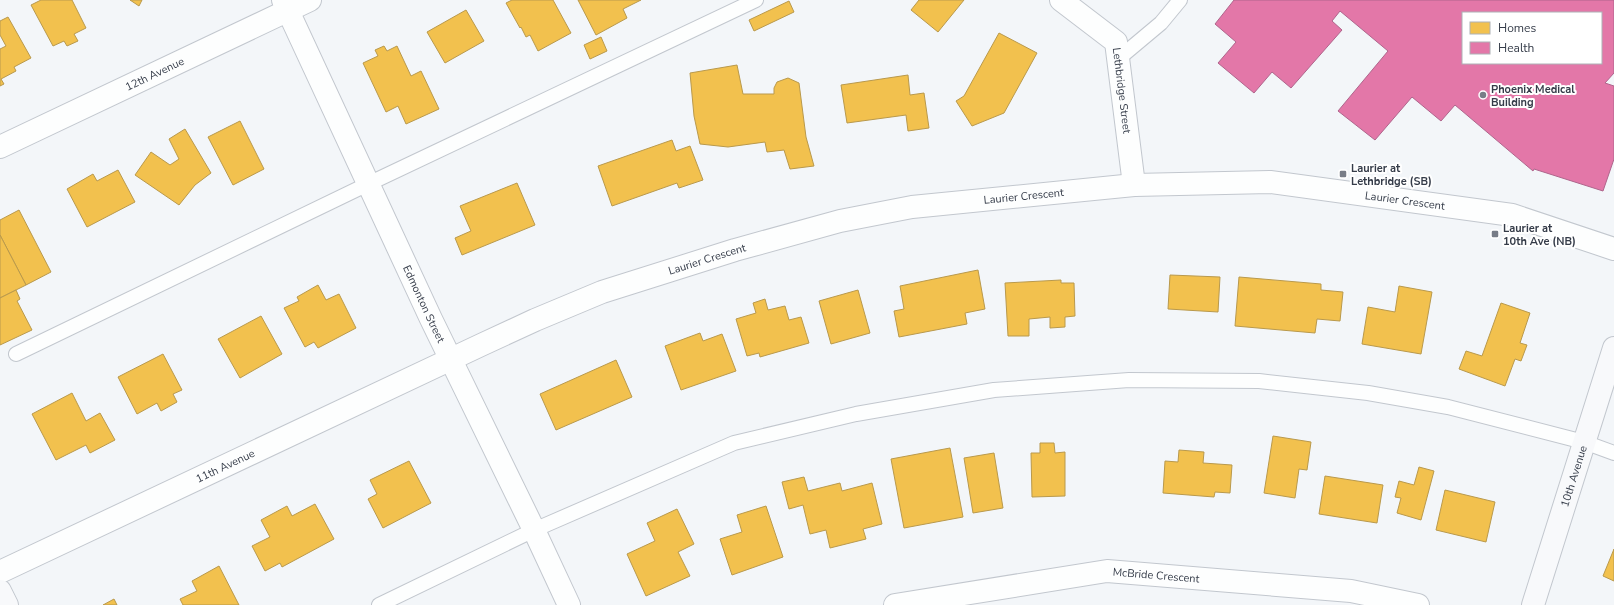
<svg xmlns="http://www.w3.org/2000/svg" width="1614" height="605" font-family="'Nunito Sans',sans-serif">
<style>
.homes{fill:#f2c14e;stroke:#b9994c}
.health{fill:#e377a8;stroke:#af658c;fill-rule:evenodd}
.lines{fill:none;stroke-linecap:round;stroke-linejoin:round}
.lane-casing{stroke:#c2c7ce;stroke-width:16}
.street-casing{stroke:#c2c7ce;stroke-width:24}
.secondary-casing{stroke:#c2c7ce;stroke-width:24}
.lane{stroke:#fdfefe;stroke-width:14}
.street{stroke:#fdfefe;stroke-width:22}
.secondary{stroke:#f8f9fb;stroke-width:22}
.poi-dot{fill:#787d87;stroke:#fff;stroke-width:1.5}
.labels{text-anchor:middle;stroke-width:4;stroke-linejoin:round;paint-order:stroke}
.street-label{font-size:11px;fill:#353c49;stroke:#fff}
.poi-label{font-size:11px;font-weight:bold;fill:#353c49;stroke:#fff;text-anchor:start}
</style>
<rect width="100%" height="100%" fill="#f3f6f9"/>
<g class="homes">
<path d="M41,0H72L86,28L74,34L78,41L67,46L64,41L53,46L31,5Z"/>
<path d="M130,0H142L139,6Z"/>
<path d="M512,0H553L571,33L538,51L530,35L526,37L521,27L520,28L506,3Z"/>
<path d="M578,0H641L623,9L627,18L596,35Z"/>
<path d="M919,0H964L938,32L911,10Z"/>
<path d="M789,1L794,12L754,31L749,20Z"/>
<path d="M466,10L484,41L445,63L427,32Z"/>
<path d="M8,17L31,58L14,67L16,71L1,79L4,84L0,86V49L6,46L0,35V21Z"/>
<path d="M999,33L1037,53L1004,113L972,126L956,101L964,96Z"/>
<path d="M601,37L607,51L590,59L584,45Z"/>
<path d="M384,46L387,51L397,46L411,76L421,71L439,109L406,124L398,106L386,112L363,63L378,56L375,50Z"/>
<path d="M737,65L743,94H774V88L777,82L788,78L799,83L806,137L814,166L790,169L784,150L767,152L765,142L728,147L700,144L694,116L690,73Z"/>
<path d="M908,75L910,95L924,93L929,128L908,131L906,115L847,123L841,85Z"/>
<path d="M240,121L264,169L233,185L208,137Z"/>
<path d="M185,129L211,173L195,185L179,205L135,175L151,152L170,165L179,159L169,139Z"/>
<path d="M672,140L676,151L690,146L703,180L679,188L677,183L612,206L598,166Z"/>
<path d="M118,170L135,202L87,227L67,189L93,174L97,181Z"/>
<path d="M517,183L535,225L462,255L455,238L471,231L460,206Z"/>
<path d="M19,210L51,272L26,285L0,235V220Z"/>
<path d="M0,235L26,285L0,298Z"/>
<path d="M978,270L985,309L965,313L967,324L899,337L894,311L904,309L900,286Z"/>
<path d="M1170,275L1220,277L1218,312L1168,309Z"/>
<path d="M1239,277L1321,284V290L1343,292L1340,321L1317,319L1315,333L1235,326Z"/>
<path d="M1061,280V283H1074L1075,316L1065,317V327L1050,328V317L1029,319V336H1008L1005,283Z"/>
<path d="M318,285L326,300L339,294L356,328L318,348L314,342L305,347L284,308L299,301L297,297Z"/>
<path d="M1399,286L1432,292L1421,354L1362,344L1368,307L1395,312Z"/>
<path d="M16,290L20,299L17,301L32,330L0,345V298Z"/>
<path d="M858,290L870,333L831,344L819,301Z"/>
<path d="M765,299L768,310L785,306L789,320L801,317L809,343L760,357L759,353L747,356L736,319L756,313L753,303Z"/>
<path d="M1501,303L1530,313L1520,343L1527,345L1521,361L1515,359L1505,386L1459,369L1466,351L1482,356Z"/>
<path d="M261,316L282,354L240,378L218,339Z"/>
<path d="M700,333L703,341L722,334L736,371L681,390L665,346Z"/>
<path d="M163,354L182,390L173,394L177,402L161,411L157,403L137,414L118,377Z"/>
<path d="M616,360L632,397L556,430L540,394Z"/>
<path d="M72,393L86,421L100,413L115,440L90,453L86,445L56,460L32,414Z"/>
<path d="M1273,436L1311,442L1307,470L1299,469L1295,498L1264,493Z"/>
<path d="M1040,443H1054L1055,453L1065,452V496L1032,497L1031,453H1040Z"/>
<path d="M950,448L963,517L904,528L891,459Z"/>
<path d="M1179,450L1204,452L1203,463L1232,465L1230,493L1215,492L1214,497L1163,493L1165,461L1178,462Z"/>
<path d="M994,453L1003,508L973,513L964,458Z"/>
<path d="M409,461L431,503L383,528L368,499L377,494L370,480Z"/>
<path d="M1419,467L1434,471L1421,520L1397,513L1401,498L1395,497L1399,481L1414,485Z"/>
<path d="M1325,476L1383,485L1377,523L1319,514Z"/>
<path d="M804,477L808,491L840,483L842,491L872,483L882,524L863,529L866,539L830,548L826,530L810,534L803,505L789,509L782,482Z"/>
<path d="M1445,490L1495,502L1486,542L1436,530Z"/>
<path d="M315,504L334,539L282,567L280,563L265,571L252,546L270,537L261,520L287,506L292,516Z"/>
<path d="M766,506L783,557L732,575L720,539L742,532L737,515Z"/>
<path d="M677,509L694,544L678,552L690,576L646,596L627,554L655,541L647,523Z"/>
<path d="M1614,549V581L1603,576Z"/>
<path d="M219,566L239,605H183L180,599L197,591L192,581Z"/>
<path d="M114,599L117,605H103Z"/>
</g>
<path class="health" d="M1234,0H1614V73L1605,83L1614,86V159L1603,191L1534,169L1533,171L1455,105L1441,121L1412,97L1375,140L1338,111L1388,51L1340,11L1332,21L1342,30L1291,88L1272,72L1254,93L1218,63L1236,42L1215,24ZM1463,13H1601V63H1463Z"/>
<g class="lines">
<defs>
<g id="lane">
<path d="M1118,59L1161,23L1180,0"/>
<path d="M16,354L368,184L756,0"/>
<path d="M379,605L534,530L734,443L856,414L994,390L1129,380L1259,381L1368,393L1448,407L1584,442L1614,453"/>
</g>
<g id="street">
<path id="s1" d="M283,0L431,319L534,530L569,605"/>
<path id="s2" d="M1061,0L1116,42L1134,185"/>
<path id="s3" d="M0,147L310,0"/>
<path id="s4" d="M0,572L481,345L535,320L602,292L735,250L840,221L912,207L1134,185L1270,182L1512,215L1614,249"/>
<path id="s5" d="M895,605L1107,571L1351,591L1418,605"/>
</g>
<g id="secondary">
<path d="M0,591L7,605"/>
<path id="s6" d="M1533,605L1614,348"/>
</g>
</defs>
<use href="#lane" class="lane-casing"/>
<use href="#street" class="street-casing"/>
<use href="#secondary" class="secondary-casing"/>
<use href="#lane" class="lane"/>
<use href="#street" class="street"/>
<use href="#secondary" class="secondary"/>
</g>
<g class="poi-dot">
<circle cx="1483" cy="95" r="4"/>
<rect x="1339" y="170" width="8" height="8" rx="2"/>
<rect x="1491" y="230" width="8" height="8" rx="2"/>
</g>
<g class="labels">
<g class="street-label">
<text dy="4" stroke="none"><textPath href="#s3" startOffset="171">12th Avenue</textPath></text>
<text dy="4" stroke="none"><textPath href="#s2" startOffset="118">Lethbridge Street</textPath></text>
<text dy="4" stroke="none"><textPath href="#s4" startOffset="1098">Laurier Crescent</textPath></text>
<text dy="4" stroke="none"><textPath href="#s4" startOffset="1481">Laurier Crescent</textPath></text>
<text dy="4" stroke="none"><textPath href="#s4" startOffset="774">Laurier Crescent</textPath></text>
<text dy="4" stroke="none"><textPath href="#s1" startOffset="335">Edmonton Street</textPath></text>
<text dy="4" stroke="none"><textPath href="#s4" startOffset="249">11th Avenue</textPath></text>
<text dy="4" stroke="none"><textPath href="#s6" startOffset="135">10th Avenue</textPath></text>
<text dy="4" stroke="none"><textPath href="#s5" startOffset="264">McBride Crescent</textPath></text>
</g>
<g class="poi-label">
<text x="1491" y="93">Phoenix Medical<tspan x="1491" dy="13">Building</tspan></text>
<text x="1351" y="172">Laurier at<tspan x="1351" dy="13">Lethbridge (SB)</tspan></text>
<text x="1503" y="232">Laurier at<tspan x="1503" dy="13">10th Ave (NB)</tspan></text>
</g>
</g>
<rect x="1462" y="12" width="140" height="52" fill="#ffffff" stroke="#aeb1b6"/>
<rect x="1470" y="22" width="20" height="12" fill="#f2c14e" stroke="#aeb1b6"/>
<text x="1498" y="32" font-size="12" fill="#353c49">Homes</text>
<rect x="1470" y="42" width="20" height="12" fill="#e377a8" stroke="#aeb1b6"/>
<text x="1498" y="52" font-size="12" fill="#353c49">Health</text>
</svg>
